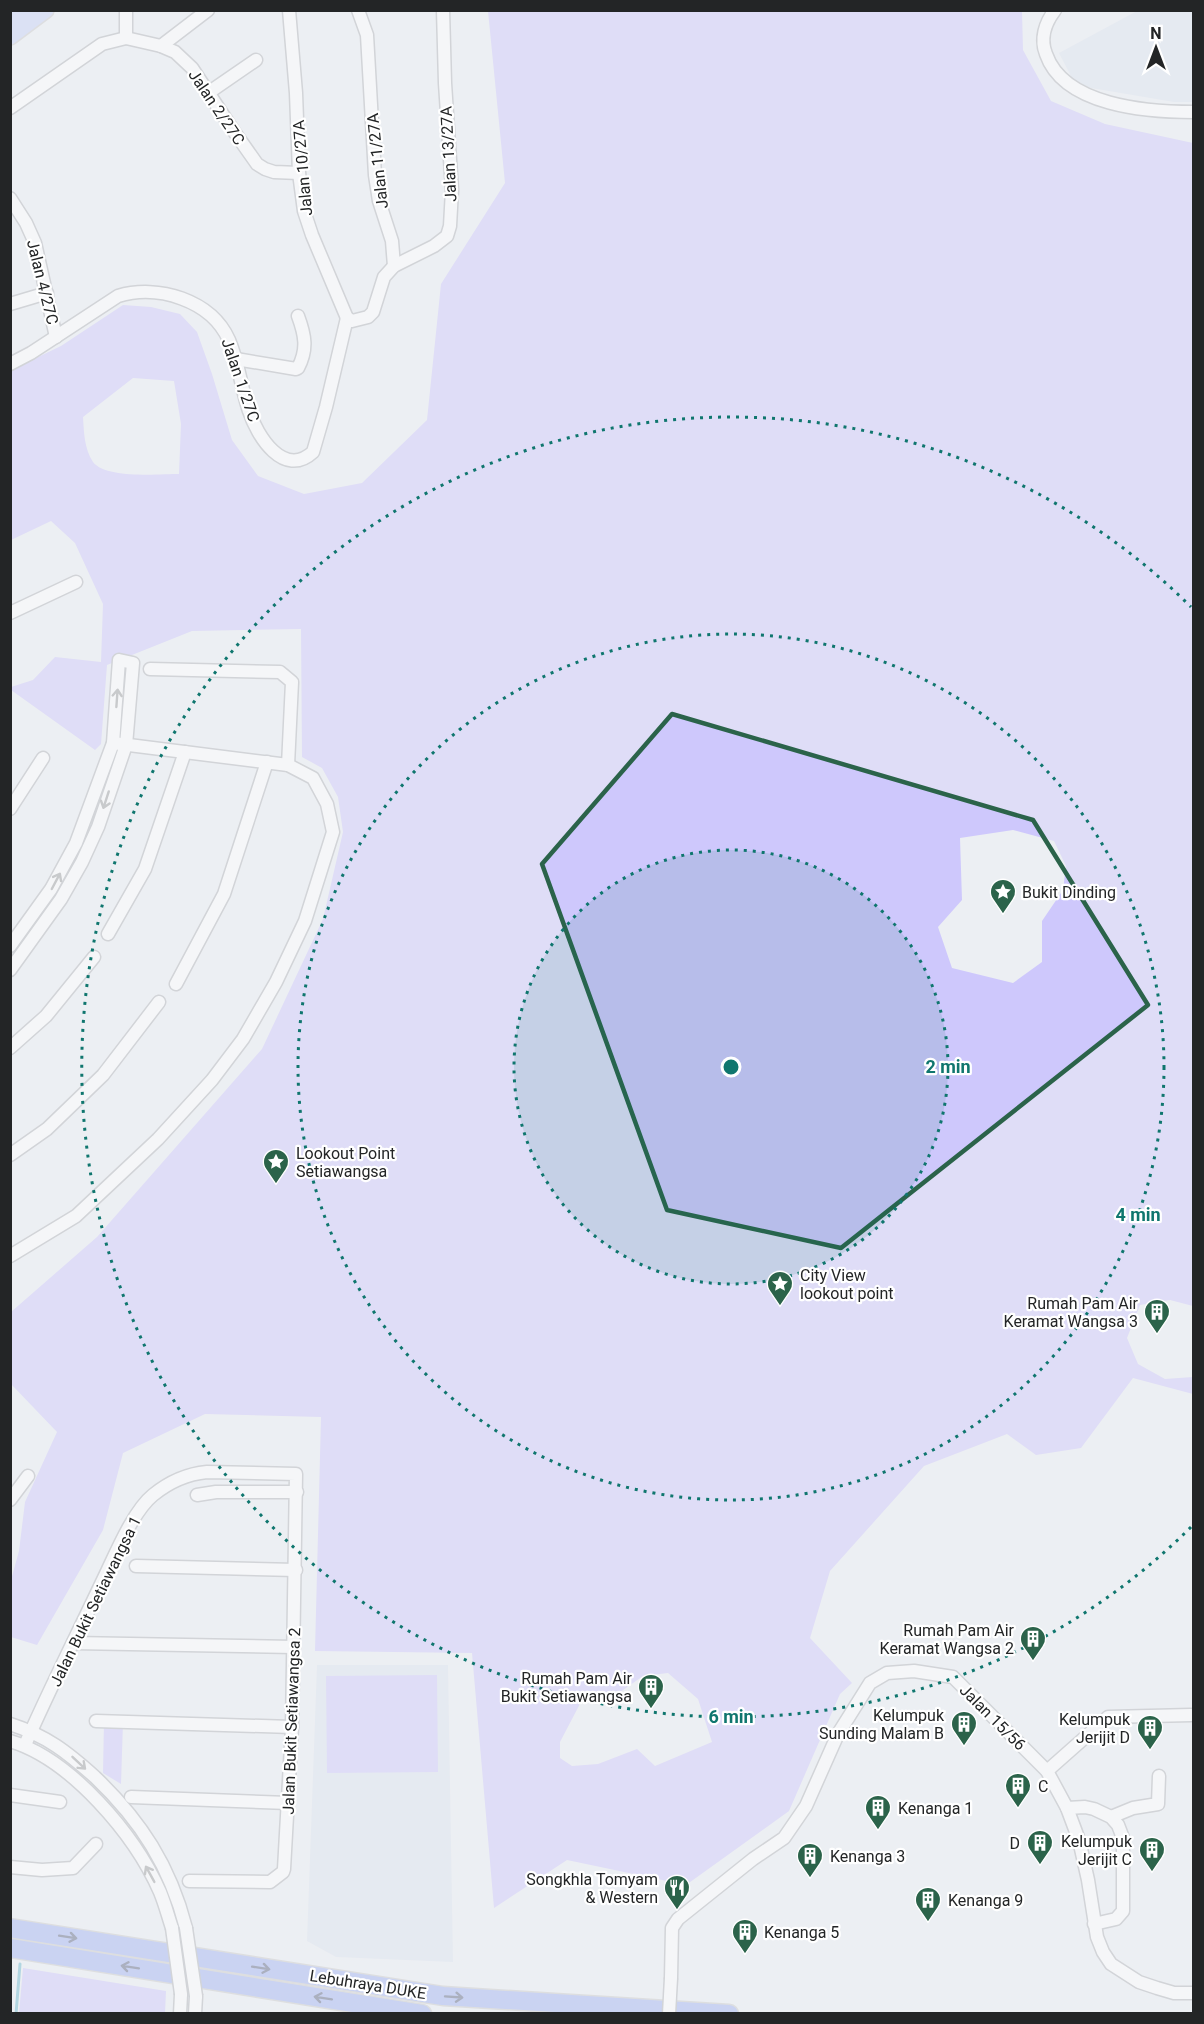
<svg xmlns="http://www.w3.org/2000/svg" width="1204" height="2024" font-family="Roboto,sans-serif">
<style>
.built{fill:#dce4ef}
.green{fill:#cec8fc;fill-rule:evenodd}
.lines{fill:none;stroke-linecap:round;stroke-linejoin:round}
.stream{stroke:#6cb8cd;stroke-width:3}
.minor-casing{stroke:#b1b4b8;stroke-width:15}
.major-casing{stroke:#cacbcb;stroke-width:18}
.highway-casing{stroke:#cacbcb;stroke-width:21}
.minor{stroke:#fff;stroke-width:12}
.major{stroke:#c5d0f7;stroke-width:15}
.highway{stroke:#9fb1f2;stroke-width:18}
.minor-bridge-casing{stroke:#b1b4b8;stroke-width:15;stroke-linecap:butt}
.minor-bridge{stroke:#fff;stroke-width:12}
.oneway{stroke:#9c9d9d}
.oneway2{stroke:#5b6482}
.marked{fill:none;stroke:#2b634a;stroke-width:4.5;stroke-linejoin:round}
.ring{fill:none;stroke:#0f766e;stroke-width:3;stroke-dasharray:3 6}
.labels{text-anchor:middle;stroke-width:4.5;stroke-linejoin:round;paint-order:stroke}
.street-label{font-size:16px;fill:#232526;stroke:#fff}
.poi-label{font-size:16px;fill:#232526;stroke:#fff;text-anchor:start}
.centre{fill:#0f766e;stroke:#fff;stroke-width:3}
.ring-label{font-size:18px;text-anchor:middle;font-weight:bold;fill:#0f766e;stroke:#fff;stroke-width:4.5;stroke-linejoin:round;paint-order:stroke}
</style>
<rect width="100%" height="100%" fill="#eceff3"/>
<g class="built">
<path d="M1137,11H1193V102H1174L1091,88L1073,80L1059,53Z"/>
<path d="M317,1665H448L453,1962L336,1957L307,1941Z"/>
</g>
<g class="green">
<path d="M488,11H1022L1023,50L1051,101L1105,124L1193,143V1306L1170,1300L1140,1305L1127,1338L1138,1364L1165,1379L1193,1377V1394L1133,1378L1081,1448L1036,1455L1007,1434L924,1466L830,1571L810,1638L852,1683L840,1694L789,1811L686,1885L567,1860L494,1908L472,1653L315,1651L321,1417L205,1414L123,1453L103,1530L37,1645L11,1637V1580L19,1551L25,1502L57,1432L11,1384V1312L97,1237L262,1049L323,919L343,832L338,797L322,768L302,757L301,629L192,631L107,665L101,744L95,750L11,690V687L33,680L55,657L101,662L103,604L75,543L51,521L11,540V370L61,346L123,305L151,307L180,314L197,332L212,374L232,440L258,476L304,494L362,483L427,420L441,284L505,183ZM133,378L174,381L181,424L179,474C158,474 106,479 93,462C84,448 84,432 83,417ZM1013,830L1054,841L1066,866L1063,890L1042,921V962L1013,983L952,968L938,927L962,900L960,838ZM668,1673L698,1699L712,1742L655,1766L637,1749L598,1764L572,1766L560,1758V1742L582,1700L598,1694L616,1695L643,1676Z"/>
<path d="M437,1675L438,1772L327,1773L326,1676Z"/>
<path d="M104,1721L123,1722L121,1784L103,1773Z"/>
<path d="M23,1968L166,1991L165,2013H19Z"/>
</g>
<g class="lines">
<path class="stream" d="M16,2014L20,1964"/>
<defs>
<g id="minor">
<path d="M126,10V38"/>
<path d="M289,10L296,93L299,173L304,211L312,235L347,318"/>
<path d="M358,10L367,35L375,175L379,201L392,241L394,266"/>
<path d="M1055,10C1045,23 1040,39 1046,54C1064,106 1147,112 1194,112"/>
<path d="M161,46L208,10"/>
<path d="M208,93L256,60"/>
<path d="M10,108L102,44L126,38L161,46L175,52L192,68L233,130L257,164L265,169L274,172L299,173"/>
<path d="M10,198L26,223L35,243L56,337"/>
<path d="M10,304L47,293"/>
<path d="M347,318L352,321L368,317L373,312L384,277L394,266L434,246L447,236L450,226L452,190L445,83L443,10"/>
<path d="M236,359L296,369L298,368C308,349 305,335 298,316"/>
<path d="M10,364L31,353L118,296C158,284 211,300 229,340C239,363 241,388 249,411C257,436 284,479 313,452L326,407L347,318"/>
<path d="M10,613L76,582"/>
<path d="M150,669L280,672L292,682L288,765"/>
<path d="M10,809L43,758"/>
<path d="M108,934L145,869L185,752"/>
<path d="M10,946L51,889L76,843L113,743L119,660L133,663L126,745L98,827L82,862L61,899L10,970"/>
<path d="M176,984L224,894L267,762"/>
<path d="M10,1048L46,1016L94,957"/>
<path d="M10,1155L47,1129L103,1075L159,1002"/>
<path d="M10,1256L76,1216L158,1139L212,1080L243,1039L276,982L305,921L333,832L327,804L313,778L288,765L113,743"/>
<path d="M197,1495L216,1492H297"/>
<path d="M10,1500L28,1476"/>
<path d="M136,1566L296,1570"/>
<path d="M73,1643L294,1647"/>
<path d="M96,1721L292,1727"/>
<path d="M10,1724C47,1736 67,1752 95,1777C141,1821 170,1866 186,1928"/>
<path d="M10,1741C71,1759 135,1835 160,1892C165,1904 168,1916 172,1928"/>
<path d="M25,1745C49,1690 76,1637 102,1582C114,1558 132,1512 153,1495C169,1482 186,1474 207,1472L296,1474L292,1727L284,1869L283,1872L270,1882L189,1881"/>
<path d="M1047,1771L1108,1717L1191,1715"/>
<path d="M10,1795L60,1802"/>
<path d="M131,1797L288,1803"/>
<path d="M1067,1808L1085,1807L1094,1809L1111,1817L1118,1825L1123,1838V1911L1116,1919L1094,1924"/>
<path d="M1111,1817L1133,1808L1158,1804L1159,1776"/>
<path d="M10,1867L42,1870L73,1868L96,1844"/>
<path d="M671,1978L672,1928L678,1919L753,1859L784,1838L806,1806L838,1734L870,1683L887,1673L914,1671L953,1677L1047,1771L1067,1808L1079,1840L1088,1880L1097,1937L1103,1952L1111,1964L1139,1982L1157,1988L1174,1993H1194"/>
<path d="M180,2014L181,1994"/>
<path d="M195,2014L196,1996"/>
</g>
<g id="major">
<path d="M10,20L24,10"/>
<path d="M10,37L46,10"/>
</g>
<g id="highway">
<path d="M10,1928L443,1996L729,2014"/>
<path d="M10,1948L422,2014"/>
</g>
</defs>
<use href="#minor" class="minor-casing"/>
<use href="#major" class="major-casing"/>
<use href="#highway" class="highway-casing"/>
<use href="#minor" class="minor"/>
<use href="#major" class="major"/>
<use href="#highway" class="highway"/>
<defs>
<g id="minor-bridge">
<path d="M172,1928L181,1994"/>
<path d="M186,1928L196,1996"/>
<path d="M669,2014L671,1978"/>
</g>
</defs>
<use href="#minor-bridge" class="minor-bridge-casing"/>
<use href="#minor-bridge" class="minor-bridge"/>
</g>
<defs><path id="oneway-shaft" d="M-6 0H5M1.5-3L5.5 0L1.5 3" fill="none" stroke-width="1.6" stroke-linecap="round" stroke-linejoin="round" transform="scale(1.5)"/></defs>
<g class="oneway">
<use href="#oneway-shaft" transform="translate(117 698) rotate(-86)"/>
<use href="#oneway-shaft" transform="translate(106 800) rotate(108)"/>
<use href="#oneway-shaft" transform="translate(56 881) rotate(-62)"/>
<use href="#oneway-shaft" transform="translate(79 1763) rotate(43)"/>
<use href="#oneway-shaft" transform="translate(150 1874) rotate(-119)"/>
</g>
<g class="oneway2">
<use href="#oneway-shaft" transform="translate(68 1937) rotate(9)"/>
<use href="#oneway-shaft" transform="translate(130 1967) rotate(-171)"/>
<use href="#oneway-shaft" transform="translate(261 1968) rotate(9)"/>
<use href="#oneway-shaft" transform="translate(454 1997) rotate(4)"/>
<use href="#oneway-shaft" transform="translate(323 1998) rotate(-171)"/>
</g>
<path d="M0 0H1204V2024H0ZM672,714L1033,820L1148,1005L841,1248L667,1210L542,864Z" fill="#eceff3" fill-opacity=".55" fill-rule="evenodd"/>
<path class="marked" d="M672,714L1033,820L1148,1005L841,1248L667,1210L542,864Z"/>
<circle cx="731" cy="1067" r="217" fill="#0f766e" fill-opacity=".12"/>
<g class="ring">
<circle cx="731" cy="1067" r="217"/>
<circle cx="731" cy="1067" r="433"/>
<path d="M1191 1527A650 650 0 1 1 1191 607"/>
</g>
<defs>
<symbol id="sight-pin" viewBox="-11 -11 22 30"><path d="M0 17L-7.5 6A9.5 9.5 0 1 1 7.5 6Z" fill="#2b634a" stroke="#fff"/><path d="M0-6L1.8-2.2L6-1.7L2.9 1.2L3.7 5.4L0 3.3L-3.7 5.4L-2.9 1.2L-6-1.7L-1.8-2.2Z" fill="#fff"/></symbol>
<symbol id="building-pin" viewBox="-11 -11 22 30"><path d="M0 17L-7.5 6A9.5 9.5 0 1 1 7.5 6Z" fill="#2b634a" stroke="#fff"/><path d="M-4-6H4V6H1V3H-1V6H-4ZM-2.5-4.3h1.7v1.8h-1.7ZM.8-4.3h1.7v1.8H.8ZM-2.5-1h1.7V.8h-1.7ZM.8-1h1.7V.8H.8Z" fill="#fff"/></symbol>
<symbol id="restaurant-pin" viewBox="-11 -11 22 30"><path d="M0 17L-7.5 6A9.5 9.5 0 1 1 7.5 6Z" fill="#2b634a" stroke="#fff"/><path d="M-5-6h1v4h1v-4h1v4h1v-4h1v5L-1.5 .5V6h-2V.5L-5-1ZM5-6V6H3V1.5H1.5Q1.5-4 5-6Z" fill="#fff"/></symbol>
</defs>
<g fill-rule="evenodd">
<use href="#sight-pin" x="988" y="877" width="30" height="40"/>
<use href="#sight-pin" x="261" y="1147" width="30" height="40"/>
<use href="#sight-pin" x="765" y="1269" width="30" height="40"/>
<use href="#building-pin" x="1142" y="1297" width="30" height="40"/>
<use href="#building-pin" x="1018" y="1624" width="30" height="40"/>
<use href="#building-pin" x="636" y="1672" width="30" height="40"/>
<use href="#building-pin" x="949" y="1709" width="30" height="40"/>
<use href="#building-pin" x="1135" y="1713" width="30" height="40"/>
<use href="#building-pin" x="1003" y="1771" width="30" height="40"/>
<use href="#building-pin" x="863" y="1793" width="30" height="40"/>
<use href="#building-pin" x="1025" y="1828" width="30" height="40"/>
<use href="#building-pin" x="1137" y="1835" width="30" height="40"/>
<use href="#building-pin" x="795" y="1841" width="30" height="40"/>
<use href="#restaurant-pin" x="662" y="1873" width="30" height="40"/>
<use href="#building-pin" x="913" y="1885" width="30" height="40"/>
<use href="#building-pin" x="730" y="1917" width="30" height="40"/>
</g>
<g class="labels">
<g class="street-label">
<text transform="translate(217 107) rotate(56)" y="6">Jalan 2/27C</text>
<text transform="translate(448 154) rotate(-93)" y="6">Jalan 13/27A</text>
<text transform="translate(377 161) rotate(-96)" y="6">Jalan 11/27A</text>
<text transform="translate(302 168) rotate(-95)" y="6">Jalan 10/27A</text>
<text transform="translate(43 282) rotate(76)" y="6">Jalan 4/27C</text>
<text transform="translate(241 380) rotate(71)" y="6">Jalan 1/27C</text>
<text transform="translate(95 1601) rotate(-64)" y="6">Jalan Bukit Setiawangsa 1</text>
<text transform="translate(993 1717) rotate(45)" y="6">Jalan 15/56</text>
<text transform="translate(291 1721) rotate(-88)" y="6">Jalan Bukit Setiawangsa 2</text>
<text transform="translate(368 1984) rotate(9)" y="6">Lebuhraya DUKE</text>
</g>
<g class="poi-label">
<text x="1022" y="898">Bukit Dinding</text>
<text x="296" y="1159">Lookout Point<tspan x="296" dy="18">Setiawangsa</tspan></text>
<text x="800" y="1281">City View<tspan x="800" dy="18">lookout point</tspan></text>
<text x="1138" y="1309" text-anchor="end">Rumah Pam Air<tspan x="1138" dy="18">Keramat Wangsa 3</tspan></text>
<text x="1014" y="1636" text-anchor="end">Rumah Pam Air<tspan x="1014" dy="18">Keramat Wangsa 2</tspan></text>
<text x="632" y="1684" text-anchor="end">Rumah Pam Air<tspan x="632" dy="18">Bukit Setiawangsa</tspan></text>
<text x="944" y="1721" text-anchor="end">Kelumpuk<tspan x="944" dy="18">Sunding Malam B</tspan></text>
<text x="1130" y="1725" text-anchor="end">Kelumpuk<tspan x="1130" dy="18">Jerijit D</tspan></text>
<text x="1038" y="1792">C</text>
<text x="898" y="1814">Kenanga 1</text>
<text x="1132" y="1847" text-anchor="end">Kelumpuk<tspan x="1132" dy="18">Jerijit C</tspan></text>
<text x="1020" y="1849" text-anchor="end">D</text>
<text x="830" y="1862">Kenanga 3</text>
<text x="658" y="1885" text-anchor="end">Songkhla Tomyam<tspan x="658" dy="18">&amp; Western</tspan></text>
<text x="948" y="1906">Kenanga 9</text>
<text x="764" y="1938">Kenanga 5</text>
</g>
</g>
<circle cx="731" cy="1067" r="9" class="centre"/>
<g class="ring-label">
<text x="948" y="1073">2 min</text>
<text x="1138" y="1221">4 min</text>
<text x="731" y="1723">6 min</text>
</g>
<rect width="1204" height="2024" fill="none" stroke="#232526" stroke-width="24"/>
<g transform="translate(1156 48)" stroke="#ffffff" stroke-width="4.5" paint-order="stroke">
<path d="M0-4.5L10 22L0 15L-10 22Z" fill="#232526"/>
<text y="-9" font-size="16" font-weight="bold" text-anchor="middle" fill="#232526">N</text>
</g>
</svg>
